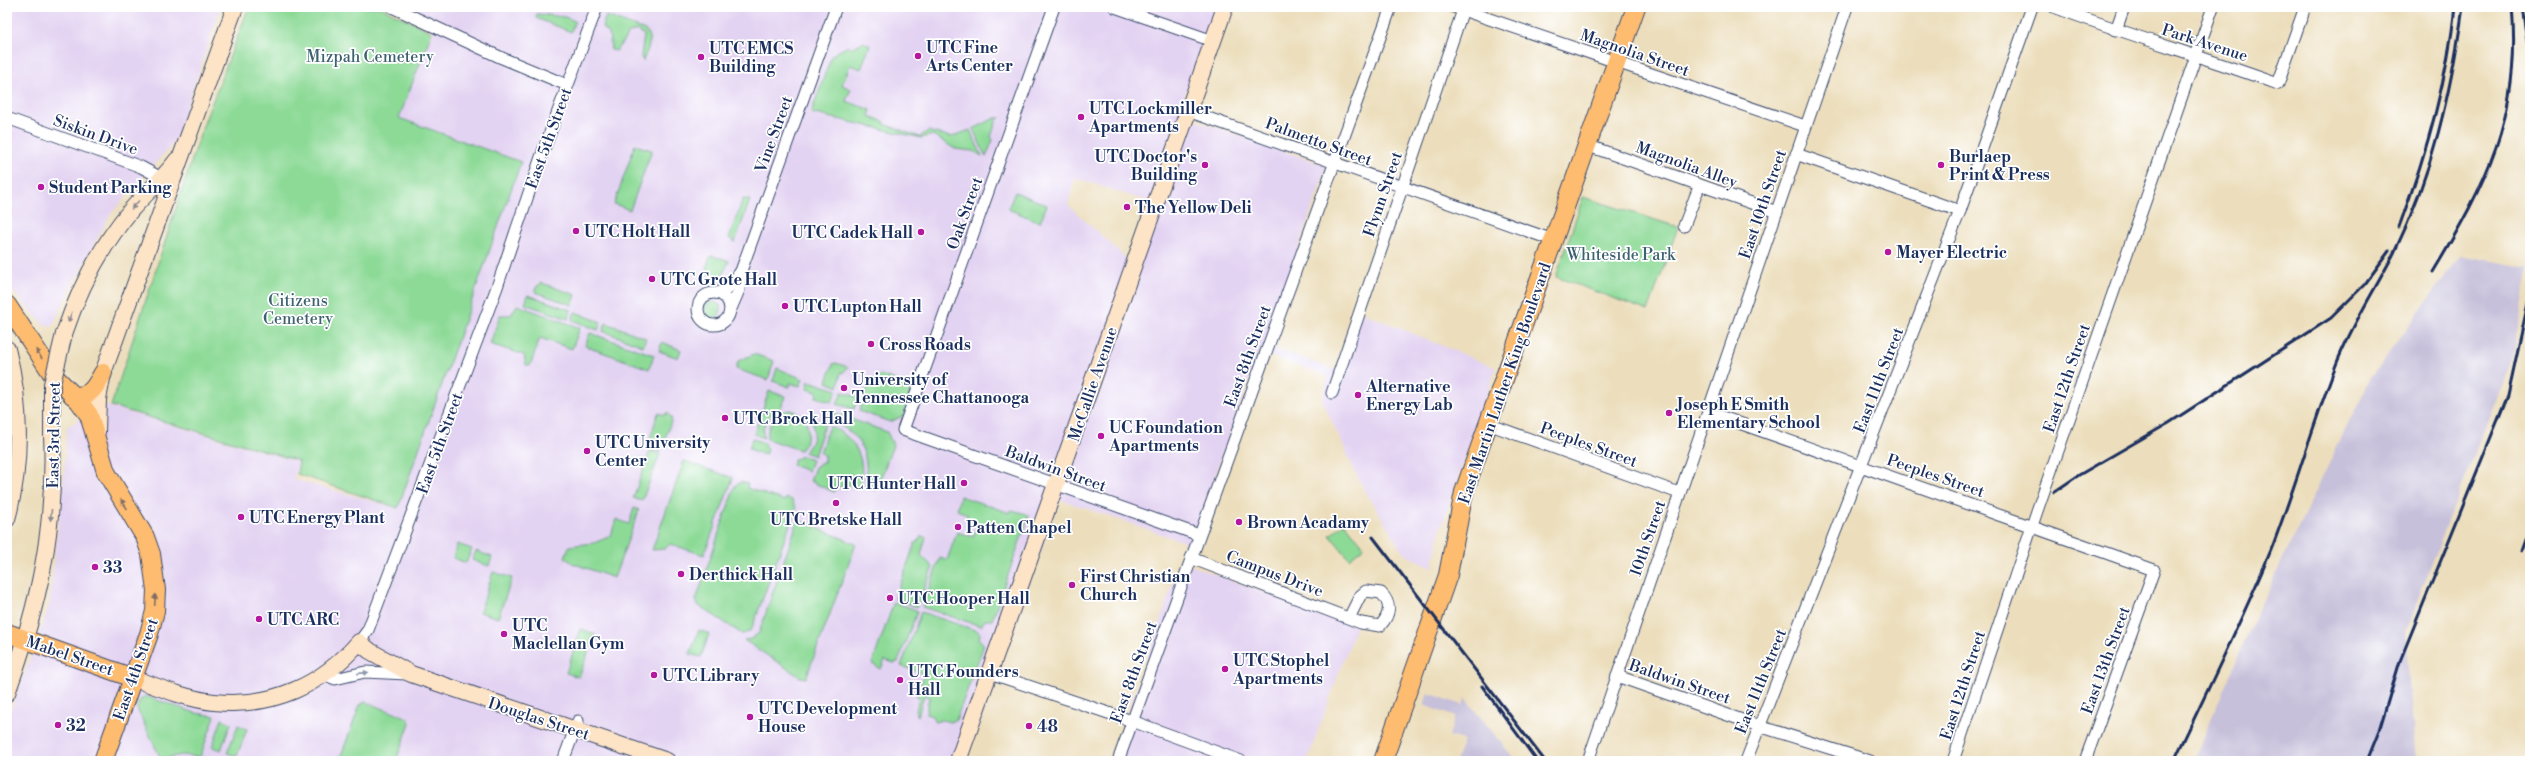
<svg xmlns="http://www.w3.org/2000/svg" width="2537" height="768" font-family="'Libre Bodoni',serif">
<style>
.built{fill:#e3d3f2;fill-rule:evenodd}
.industrial{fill:#c6c0da}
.green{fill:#8dda97;stroke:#54847a}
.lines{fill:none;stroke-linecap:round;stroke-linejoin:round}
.street-casing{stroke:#3a496c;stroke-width:13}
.secondary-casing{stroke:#3a496c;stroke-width:18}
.primary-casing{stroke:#3a496c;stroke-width:20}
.street{stroke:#fff;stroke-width:11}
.secondary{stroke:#fee4c6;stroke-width:16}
.primary{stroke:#fdbc70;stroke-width:18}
.rail{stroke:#1b2f5e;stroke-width:3}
.secondary-bridge-casing{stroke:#3a496c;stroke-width:18;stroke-linecap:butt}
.secondary-bridge{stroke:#fee4c6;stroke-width:16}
.oneway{fill:#8c8a92}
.oneway2{fill:#816e66}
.oneway3{fill:#8d97ae}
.poi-dot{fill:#b5179e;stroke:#fff;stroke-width:1.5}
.labels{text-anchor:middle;stroke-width:3.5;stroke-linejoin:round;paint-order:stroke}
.street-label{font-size:16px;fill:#1b2f5e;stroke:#fff}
.poi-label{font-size:16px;font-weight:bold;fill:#1b2f5e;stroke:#fff;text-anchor:start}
.park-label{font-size:16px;fill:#3d626f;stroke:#fff}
</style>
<rect width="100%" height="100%" fill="#fff"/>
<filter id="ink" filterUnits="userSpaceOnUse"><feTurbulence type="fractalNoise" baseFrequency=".025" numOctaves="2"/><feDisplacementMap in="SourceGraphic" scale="8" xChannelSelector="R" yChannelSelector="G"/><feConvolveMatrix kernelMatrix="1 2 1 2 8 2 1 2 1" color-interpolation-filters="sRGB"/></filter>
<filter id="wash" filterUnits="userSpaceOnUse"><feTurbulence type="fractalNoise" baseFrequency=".012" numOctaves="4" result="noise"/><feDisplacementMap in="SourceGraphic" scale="16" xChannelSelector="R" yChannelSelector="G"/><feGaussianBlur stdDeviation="0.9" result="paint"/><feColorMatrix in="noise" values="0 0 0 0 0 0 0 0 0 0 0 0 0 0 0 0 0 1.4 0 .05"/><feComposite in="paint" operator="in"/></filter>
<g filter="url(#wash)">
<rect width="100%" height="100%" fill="#ecdebc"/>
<g class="built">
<path d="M7,7H221L175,141L110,215L72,285L52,327L43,324L7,285Z"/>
<path d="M392,7H1216L1178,114L1327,166L1264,345L1336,370L1356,310L1496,368L1440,530L1432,568L1404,553L1361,484L1322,400L1328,376L1259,352L1184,563L1356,626L1307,761H1111L1187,543L1059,499L966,761H7V721L49,606L64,474L67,427L104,405L299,462L293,479L398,508V118L435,27ZM1075,178L1147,201L1128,260L1068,205Z"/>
</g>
<g class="industrial">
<path d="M2461,255L2529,268L2513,357L2405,632L2416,761H2193L2258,610L2371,377Z"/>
<path d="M1428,693L1463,705L1465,698L1516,761H1456L1464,740L1449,736L1455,717L1424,705Z"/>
</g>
<g class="green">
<path d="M249,7H380L432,32L399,118L521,162L398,508L297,474L299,461L111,406L204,123Z"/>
<path d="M537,14L565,17L575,21L571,32L536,18Z"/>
<path d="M606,16L645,30C654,40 647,50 643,61L641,57L644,35L637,30L629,33L616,51L611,50L609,33L602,27Z"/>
<path d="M863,42L870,45L861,69L850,65L842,85L851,89L846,101L871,110L869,116L885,122L884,124L920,137L928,131L951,137L970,130L982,156L973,151L955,149L933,135L921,138L811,113L832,55L848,46L851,48Z"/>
<path d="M995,118H1000L997,119L991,137L993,140L986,157L973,129Z"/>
<path d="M635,145L652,150L630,210L614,204Z"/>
<path d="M1015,192L1047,205L1040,222L1008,209Z"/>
<path d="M1583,197L1678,227L1648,311L1556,277Z"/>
<path d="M743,199L750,200L735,242L729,238Z"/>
<path d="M713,256L729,261L717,287L713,286L711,276L706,268L710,257Z"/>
<path d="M542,283L576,295L572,305L535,292L537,286Z"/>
<path d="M528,295L571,310L568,319L525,304Z"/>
<circle cx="713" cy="310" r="8"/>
<path d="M517,305L580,328L572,349L540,338L530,366L526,365L524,355L490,344L500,315H511Z"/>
<path d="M575,312L601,322L598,330L572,320Z"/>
<path d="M606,323L646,338L643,346L603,331Z"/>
<path d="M590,333L654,355L649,369L585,346Z"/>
<path d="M662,342L681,350L678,358L659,351Z"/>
<path d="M754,354L774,361L768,380L736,369L738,361Z"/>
<path d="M836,363L848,367L843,373L841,372L838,387L827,382L833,364Z"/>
<path d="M777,368L803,379L800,386L790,383L789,387L773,381Z"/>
<path d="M880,375L904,383L911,390L903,416L890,422L859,411L870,380H876Z"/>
<path d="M809,381L837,390L832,402L816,397L817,392L807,389Z"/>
<path d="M769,391L785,396L781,408C770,413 760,425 764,438L754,434Z"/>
<path d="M842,392L858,397L854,409L837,404Z"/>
<path d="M791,410L803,416C810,427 810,440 800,450L767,439C767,425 775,411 791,410Z"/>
<path d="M667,412L672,419L660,452L647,448L658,413L666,415Z"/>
<path d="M834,413L887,432L893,445L876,491L865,487C870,455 862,434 831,421Z"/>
<path d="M810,419L825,424L814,456L804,452C813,446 817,427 810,419Z"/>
<path d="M829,426C855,436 868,460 859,488L849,484L847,489L836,485L834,492L810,481L815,467L824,462V455L820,453Z"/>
<path d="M752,438L764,443L767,450L765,455L749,449Z"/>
<path d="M650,451L660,454L642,501L633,498Z"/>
<path d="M801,456L812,460L808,471L792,465L794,460Z"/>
<path d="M684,461L733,478L704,555L670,544L665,549L652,550Z"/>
<path d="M741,482L748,484L747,488L785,501L786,498L792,500L796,508L752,628L749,632L742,634L698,605L696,600L735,486Z"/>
<path d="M960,496L1010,513L1011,510L1027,514L1029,516L992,620H985L981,626L922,607L940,558L947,560L957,532L973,537L978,523L966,518L967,514L957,510Z"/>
<path d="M634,508L639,510L614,578L572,563L565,557L569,546L594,543L611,536L616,519L629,524Z"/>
<path d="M798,520L856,544L806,678L800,677L744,640L751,639L759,633Z"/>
<path d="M1345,523L1364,547L1349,559L1330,535Z"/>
<path d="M921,536L926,537L921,555L933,567L917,607L895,599L915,543L918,542Z"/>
<path d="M457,544L472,549L466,563L453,558Z"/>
<path d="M476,551L492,557L489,566L472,560Z"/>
<path d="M493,572L512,578L498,618L480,612Z"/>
<path d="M894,602L916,610L917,612L898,662L894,663L885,660L881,669L872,664Z"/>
<path d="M921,612L978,631L980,634L979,639L984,645L956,720L950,722L942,720L935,722L932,716L926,714L929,697L924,695L918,716L916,712L919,697L916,696L924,674L901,666Z"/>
<path d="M581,629L595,634L579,677L566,673Z"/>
<path d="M699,630L709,634L701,657L690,654Z"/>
<path d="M145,696L196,713L215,716L200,757L182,755L161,759L137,709L139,701Z"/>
<path d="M365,702L408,718L410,723L396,761H339L360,705Z"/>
<path d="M222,719L231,723L221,750L212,747Z"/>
<path d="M238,725L247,729L237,756L227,753Z"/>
</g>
</g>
<g filter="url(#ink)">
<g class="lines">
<defs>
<g id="street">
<path d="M392,7L502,58L567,85"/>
<path d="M1054,7L903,430L1199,535"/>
<path d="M1115,7L1213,41"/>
<path d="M1454,7L1805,126"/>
<path d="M2054,7C2128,35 2204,57 2278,84L2305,7"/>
<path d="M2116,30L2124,7"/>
<path d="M1188,111L1553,240"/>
<path d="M7,118L98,151L141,167L167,181"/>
<path d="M1586,145L1777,212"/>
<path d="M1796,154L1960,211"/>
<path d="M1684,226L1699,187"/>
<path d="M718,293L728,288L741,271L836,7"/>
<circle cx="714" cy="309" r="16"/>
<path d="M730,311L739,290L741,272"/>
<path d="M1332,393L1464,7"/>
<path d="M1708,412L2154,570L2085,761"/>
<path d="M1488,424L1679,493"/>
<path d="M1191,558L1361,623L1380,626C1390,615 1392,604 1381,593L1366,591L1360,596L1349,618"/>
<path d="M359,642L368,630L497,287L541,157L597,7"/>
<path d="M990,673L1132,721L1241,761"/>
<path d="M325,675L335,679L365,672L407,674"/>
<path d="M1617,676L1759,726L1870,761"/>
<path d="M563,761L578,721"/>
<path d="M1118,761L1391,7"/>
<path d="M1588,761L1847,7"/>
<path d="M1746,761L1960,211L2032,7"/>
<path d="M1953,761L2037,511L2213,7"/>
</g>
<g id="secondary">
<path d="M64,334C79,289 100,247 131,210C146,193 164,178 177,160"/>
<path d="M7,349C21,403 22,465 7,519"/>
<path d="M97,432L98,399L103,373L235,7"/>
<path d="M133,678C158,687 187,699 214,702C272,708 322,685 359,642L370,651L411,674L667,761"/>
<path d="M7,693C39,604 56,530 52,434"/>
<path d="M958,761L1225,7"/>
</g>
<g id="primary">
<path d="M7,305L53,375L79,401L89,415L106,472L145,537L151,554L156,590L155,611L149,634L103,761"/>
<path d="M72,395C90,399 96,386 103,373"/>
<path d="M7,633L133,678"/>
<path d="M1383,761L1448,575L1464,492L1636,7"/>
</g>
</defs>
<use href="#street" class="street-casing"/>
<use href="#secondary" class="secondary-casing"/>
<use href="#primary" class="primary-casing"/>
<use href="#street" class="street"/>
<use href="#secondary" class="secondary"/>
<use href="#primary" class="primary"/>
<g class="rail">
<path d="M2522,7L2530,59"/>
<path d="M2399,227C2426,155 2447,83 2455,7"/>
<path d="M2433,272C2486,184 2522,114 2512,7"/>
<path d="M2054,492L2079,475L2169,423L2331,318L2365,284L2389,251"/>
<path d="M1373,537L1545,761"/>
<path d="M2521,550L2530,525"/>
<path d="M1482,686L1537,761"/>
<path d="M2174,761C2207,691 2242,621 2271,550C2295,489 2312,426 2336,365C2351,326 2375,290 2394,253C2432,175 2451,92 2463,7"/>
<path d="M2367,761L2379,731L2400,661L2508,395L2530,294"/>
</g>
<defs>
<path id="secondary-bridge" d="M52,434V384L64,334"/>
</defs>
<use href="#secondary-bridge" class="secondary-bridge-casing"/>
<use href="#secondary-bridge" class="secondary-bridge"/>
</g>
<defs><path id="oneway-solid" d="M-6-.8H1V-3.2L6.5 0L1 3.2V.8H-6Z"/></defs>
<g class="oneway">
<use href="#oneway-solid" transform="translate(135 205) rotate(131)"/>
<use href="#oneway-solid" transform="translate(70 317) rotate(110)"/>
<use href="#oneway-solid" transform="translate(51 515) rotate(95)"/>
</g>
<g class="oneway2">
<use href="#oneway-solid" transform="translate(39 354) rotate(-122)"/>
<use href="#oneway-solid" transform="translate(124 504) rotate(-124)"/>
<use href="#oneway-solid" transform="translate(155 600) rotate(-87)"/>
</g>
<use class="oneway3" href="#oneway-solid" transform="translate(363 673) rotate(-6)"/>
</g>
<g class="poi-dot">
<circle cx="918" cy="56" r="4"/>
<circle cx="701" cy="57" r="4"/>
<circle cx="1081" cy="117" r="4"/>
<circle cx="1205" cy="165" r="4"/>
<circle cx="1941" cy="165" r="4"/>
<circle cx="41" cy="187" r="4"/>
<circle cx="1127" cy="207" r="4"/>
<circle cx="576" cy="231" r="4"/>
<circle cx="921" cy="232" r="4"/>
<circle cx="1888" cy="252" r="4"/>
<circle cx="652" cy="279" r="4"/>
<circle cx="785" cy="306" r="4"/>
<circle cx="871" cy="344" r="4"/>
<circle cx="844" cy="388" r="4"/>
<circle cx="1358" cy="395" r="4"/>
<circle cx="1669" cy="413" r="4"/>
<circle cx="725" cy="418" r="4"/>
<circle cx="1101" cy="436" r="4"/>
<circle cx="587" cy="451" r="4"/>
<circle cx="964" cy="483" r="4"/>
<circle cx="836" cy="503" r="4"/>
<circle cx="241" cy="517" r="4"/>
<circle cx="1239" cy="522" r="4"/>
<circle cx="958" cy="527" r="4"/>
<circle cx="95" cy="567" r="4"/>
<circle cx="681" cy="574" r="4"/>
<circle cx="1072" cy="585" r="4"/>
<circle cx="890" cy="598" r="4"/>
<circle cx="259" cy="619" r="4"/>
<circle cx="504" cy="634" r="4"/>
<circle cx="1225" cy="669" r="4"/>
<circle cx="654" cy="675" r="4"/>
<circle cx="900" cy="680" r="4"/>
<circle cx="750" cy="717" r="4"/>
<circle cx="58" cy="725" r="4"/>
<circle cx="1029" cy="726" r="4"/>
</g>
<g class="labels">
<g class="street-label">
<text transform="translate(2205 42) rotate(18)" y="6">Park Avenue</text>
<text transform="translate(1635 52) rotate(19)" y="6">Magnolia Street</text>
<text transform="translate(96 134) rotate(20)" y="6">Siskin Drive</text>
<text transform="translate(773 134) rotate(-70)" y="6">Vine Street</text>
<text transform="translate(548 138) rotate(-70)" y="6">East 5th Street</text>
<text transform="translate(1319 141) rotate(20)" y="6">Palmetto Street</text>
<text transform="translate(1687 164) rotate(20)" y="6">Magnolia Alley</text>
<text transform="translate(1382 194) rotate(-71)" y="6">Flynn Street</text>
<text transform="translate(1762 204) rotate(-71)" y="6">East 10th Street</text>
<text transform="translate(964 213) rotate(-70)" y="6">Oak Street</text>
<text transform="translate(1247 356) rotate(-70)" y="6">East 8th Street</text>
<text transform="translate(2066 378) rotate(-71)" y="6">East 12th Street</text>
<text transform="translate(1878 380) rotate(-69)" y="6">East 11th Street</text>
<text transform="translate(1504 383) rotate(-71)" y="6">East Martin Luther King Boulevard</text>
<text transform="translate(1092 384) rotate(-71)" y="6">McCallie Avenue</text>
<text transform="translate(53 435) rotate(-89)" y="6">East 3rd Street</text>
<text transform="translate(439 443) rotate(-70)" y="6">East 5th Street</text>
<text transform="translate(1589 444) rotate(20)" y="6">Peeples Street</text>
<text transform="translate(1056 468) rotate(20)" y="6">Baldwin Street</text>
<text transform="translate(1936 475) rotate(19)" y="6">Peeples Street</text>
<text transform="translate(1647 538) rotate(-71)" y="6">10th Street</text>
<text transform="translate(1275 573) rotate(21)" y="6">Campus Drive</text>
<text transform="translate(70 655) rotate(19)" y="6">Mabel Street</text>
<text transform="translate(2105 660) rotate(-70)" y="6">East 13th Street</text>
<text transform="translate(135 669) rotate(-71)" y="6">East 4th Street</text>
<text transform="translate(1133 672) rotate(-70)" y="6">East 8th Street</text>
<text transform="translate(1680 681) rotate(19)" y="6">Baldwin Street</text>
<text transform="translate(1760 681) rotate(-68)" y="6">East 11th Street</text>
<text transform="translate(1962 685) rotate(-72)" y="6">East 12th Street</text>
<text transform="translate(539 718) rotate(18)" y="6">Douglas Street</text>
</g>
<g class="poi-label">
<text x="926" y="53">UTC Fine<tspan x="926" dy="18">Arts Center</tspan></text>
<text x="709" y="54">UTC EMCS<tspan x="709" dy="18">Building</tspan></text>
<text x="1089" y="114">UTC Lockmiller<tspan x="1089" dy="18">Apartments</tspan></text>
<text x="1197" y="162" text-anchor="end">UTC Doctor's<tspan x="1197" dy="18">Building</tspan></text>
<text x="1949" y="162">Burlaep<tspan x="1949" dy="18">Print &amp; Press</tspan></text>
<text x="49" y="193">Student Parking</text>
<text x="1135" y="213">The Yellow Deli</text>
<text x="584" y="237">UTC Holt Hall</text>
<text x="913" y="238" text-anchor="end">UTC Cadek Hall</text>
<text x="1896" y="258">Mayer Electric</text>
<text x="660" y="285">UTC Grote Hall</text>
<text x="793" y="312">UTC Lupton Hall</text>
<text x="879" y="350">Cross Roads</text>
<text x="852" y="385">University of<tspan x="852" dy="18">Tennessee Chattanooga</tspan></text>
<text x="1366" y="392">Alternative<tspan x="1366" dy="18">Energy Lab</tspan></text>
<text x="1677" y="410">Joseph E Smith<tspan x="1677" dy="18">Elementary School</tspan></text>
<text x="733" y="424">UTC Brock Hall</text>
<text x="1109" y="433">UC Foundation<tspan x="1109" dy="18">Apartments</tspan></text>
<text x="595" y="448">UTC University<tspan x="595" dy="18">Center</tspan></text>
<text x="956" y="489" text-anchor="end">UTC Hunter Hall</text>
<text x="249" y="523">UTC Energy Plant</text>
<text x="836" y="525" text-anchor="middle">UTC Bretske Hall</text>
<text x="1247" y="528">Brown Acadamy</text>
<text x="966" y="533">Patten Chapel</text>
<text x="103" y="573">33</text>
<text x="689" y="580">Derthick Hall</text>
<text x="1080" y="582">First Christian<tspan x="1080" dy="18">Church</tspan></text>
<text x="898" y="604">UTC Hooper Hall</text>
<text x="267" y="625">UTC ARC</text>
<text x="512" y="631">UTC<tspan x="512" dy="18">Maclellan Gym</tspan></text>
<text x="1233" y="666">UTC Stophel<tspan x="1233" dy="18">Apartments</tspan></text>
<text x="908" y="677">UTC Founders<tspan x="908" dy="18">Hall</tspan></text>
<text x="662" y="681">UTC Library</text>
<text x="758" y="714">UTC Development<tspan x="758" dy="18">House</tspan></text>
<text x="66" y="731">32</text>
<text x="1037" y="732">48</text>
</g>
<g class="park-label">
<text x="370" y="62">Mizpah Cemetery</text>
<text x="1621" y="260">Whiteside Park</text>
<text x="298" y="306">Citizens<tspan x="298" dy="18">Cemetery</tspan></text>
</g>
</g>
<rect width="2537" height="768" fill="none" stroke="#fff" stroke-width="24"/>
</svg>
